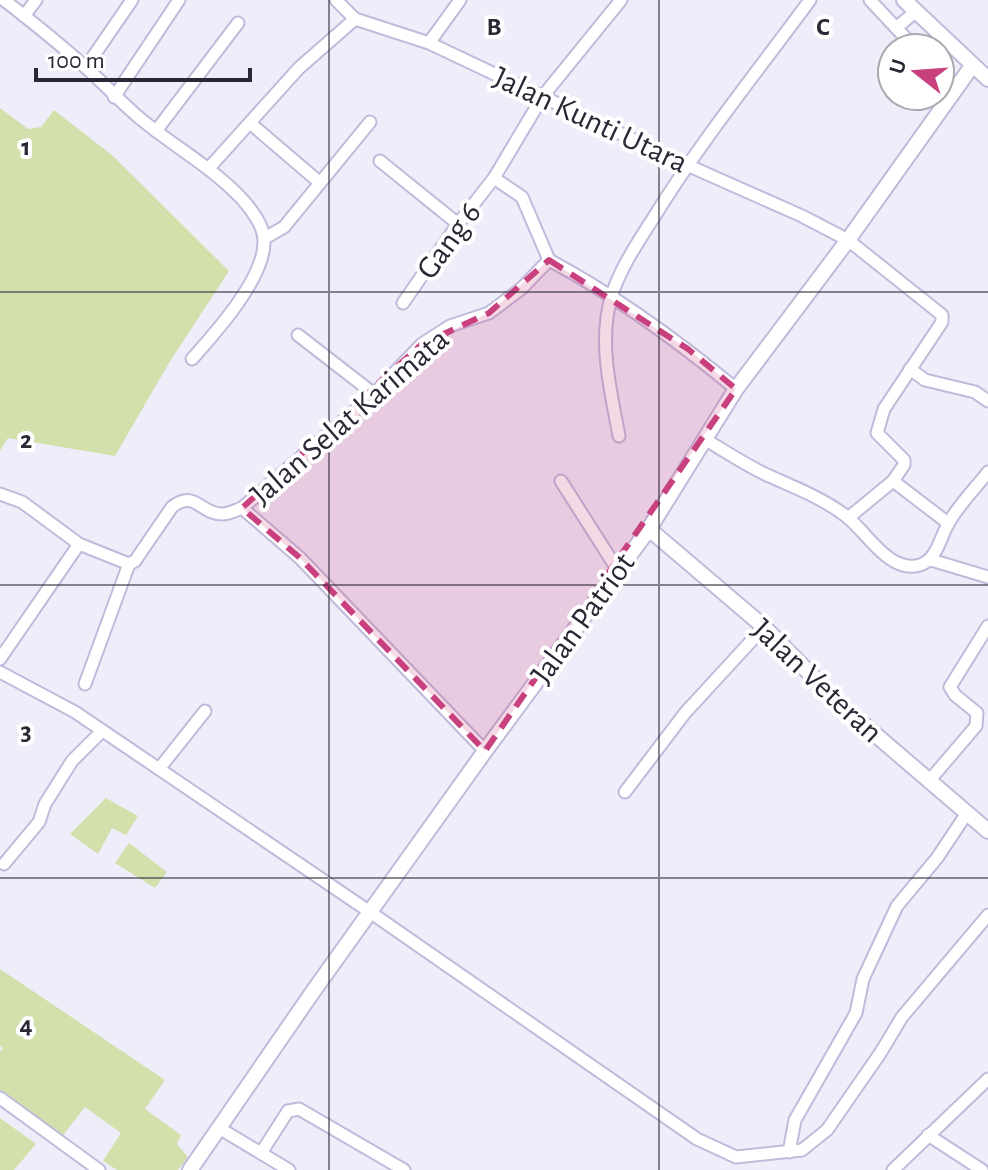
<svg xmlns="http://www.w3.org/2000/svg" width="988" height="1170" font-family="'Alegreya Sans',sans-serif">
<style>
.green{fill:#d2e0ac}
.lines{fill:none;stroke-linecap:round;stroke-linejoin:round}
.minor-casing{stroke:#c0badb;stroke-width:15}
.tertiary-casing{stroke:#c0badb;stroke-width:18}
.minor{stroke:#fff;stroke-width:11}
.tertiary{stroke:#fff;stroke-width:14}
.marked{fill:#c8407e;fill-opacity:0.2;stroke:#c8407e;stroke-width:6;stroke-dasharray:16 10;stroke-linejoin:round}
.grid{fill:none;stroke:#2a2834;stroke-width:2;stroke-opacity:0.55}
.labels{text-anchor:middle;stroke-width:8;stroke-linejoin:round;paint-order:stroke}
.street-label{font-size:32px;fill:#2a2834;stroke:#fff}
.grid-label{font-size:26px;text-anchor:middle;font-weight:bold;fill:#2a2834;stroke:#fff;stroke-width:8;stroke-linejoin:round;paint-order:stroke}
</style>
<rect width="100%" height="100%" fill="#f0edfb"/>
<g class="green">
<path d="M0,108L28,129L41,127L54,110L113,156L229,271L169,363L115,456L8,438L0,451Z"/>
<path d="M106,798L138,816L126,835L112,828L98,854L70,834Z"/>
<path d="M129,843L167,872L155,888L115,863Z"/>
<path d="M0,969L165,1080L145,1109L181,1135L177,1144L188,1157L178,1170H117L103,1161L121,1133L85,1107L56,1144L0,1105V1052L3,1048L0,1046Z"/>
<path d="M0,1118L36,1144L14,1170H0Z"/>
</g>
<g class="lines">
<defs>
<g id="minor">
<path d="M4,0C31,21 59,43 84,66C104,83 121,103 142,120C175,147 213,168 242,199C252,210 264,227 264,241C265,278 216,332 192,359"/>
<path d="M336,0L355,19L429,43L687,165L802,216L848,240L942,315V322L884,409L877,433L904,460V465L893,481L948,523"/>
<path d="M870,0L915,48"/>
<path d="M24,16L36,0"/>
<path d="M896,28L915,12"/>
<path d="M429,43L460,0"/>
<path d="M86,67L132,0"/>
<path d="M114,97L179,0"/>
<path d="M250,123L319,182"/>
<path d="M156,131L238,23"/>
<path d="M380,161L458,224"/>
<path d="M209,168L299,68L355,19"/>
<path d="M494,178L522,197L549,260"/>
<path d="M265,238L284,227L370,122"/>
<path d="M403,303L458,224L494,178L543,96L621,0"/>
<path d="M298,335L374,394"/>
<path d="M910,369L925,380L975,392L988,401"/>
<path d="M619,436C611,392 598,343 611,298C618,272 639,240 654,217C701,141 757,72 810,0"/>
<path d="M706,440C725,451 744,464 765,474C793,487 821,497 846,516C867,532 889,574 920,565C936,560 940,539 947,526C957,506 975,489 988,472"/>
<path d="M561,481L617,569"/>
<path d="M0,494L22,502L79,544"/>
<path d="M242,508L300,558L485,751"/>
<path d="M848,518L893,481"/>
<path d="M931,560L988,577"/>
<path d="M0,659L79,544L129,564L135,561L172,507C195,489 200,514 222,514C229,514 236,510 242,508L374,394L422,344L450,326L489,313L522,288L549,260C615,295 678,341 736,389"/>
<path d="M0,672L75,712L370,912L697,1139L736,1157L802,1150L827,1130L881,1052L902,1017L988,915"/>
<path d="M85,684L129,564"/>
<path d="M159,769L205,711"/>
<path d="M929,781L976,726L977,713L955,695L950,687L988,626"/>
<path d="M625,792L685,713L764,627"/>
<path d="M4,864L39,822L45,804L72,761L102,731"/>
<path d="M0,1098L99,1170"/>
<path d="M219,1128L289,1170"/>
<path d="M928,1135L982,1170"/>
<path d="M789,1152L795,1120L856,1013L863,979L897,906L937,858L967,813"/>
<path d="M261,1153L288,1111L299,1109L404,1170"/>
<path d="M893,1170L988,1079"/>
</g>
<g id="tertiary">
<path d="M904,0L988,79"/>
<path d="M649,529L764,627L842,706L988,831"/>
<path d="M190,1170L312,993L485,751L649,529L736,389L848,240L972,66"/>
</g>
</defs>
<use href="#minor" class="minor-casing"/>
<use href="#tertiary" class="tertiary-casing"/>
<use href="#minor" class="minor"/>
<use href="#tertiary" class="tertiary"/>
</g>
<path class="marked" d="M549,260L688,349L736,389L485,751L300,558L242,508L422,344L489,313Z"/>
<path class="grid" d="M329,0V1170M659,0V1170M0,292H988M0,585H988M0,878H988"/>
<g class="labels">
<g class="street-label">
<text transform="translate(591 119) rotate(25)" y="11">Jalan Kunti Utara</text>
<text transform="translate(448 240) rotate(-54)" y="11">Gang 6</text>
<text transform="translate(349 416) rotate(-41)" y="11">Jalan Selat Karimata</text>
<text transform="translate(582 618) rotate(-54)" y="11">Jalan Patriot</text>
<text transform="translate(818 680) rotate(43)" y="11">Jalan Veteran</text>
</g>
</g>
<g class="grid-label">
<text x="494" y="35">B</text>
<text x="823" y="35">C</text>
<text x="26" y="155">1</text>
<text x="26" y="448">2</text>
<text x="26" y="740">3</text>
<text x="26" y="1033">4</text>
</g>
<g transform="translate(916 72) rotate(287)"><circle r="38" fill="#ffffff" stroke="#aaa9ae" stroke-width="2"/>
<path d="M0-6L14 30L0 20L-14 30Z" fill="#c8407e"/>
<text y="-12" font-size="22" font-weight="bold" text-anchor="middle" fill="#2a2834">U</text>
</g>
<path d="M36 68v12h214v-12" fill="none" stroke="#2a2834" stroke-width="4"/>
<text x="48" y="68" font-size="24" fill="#2a2834" stroke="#ffffff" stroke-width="6" paint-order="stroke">100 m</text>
</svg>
